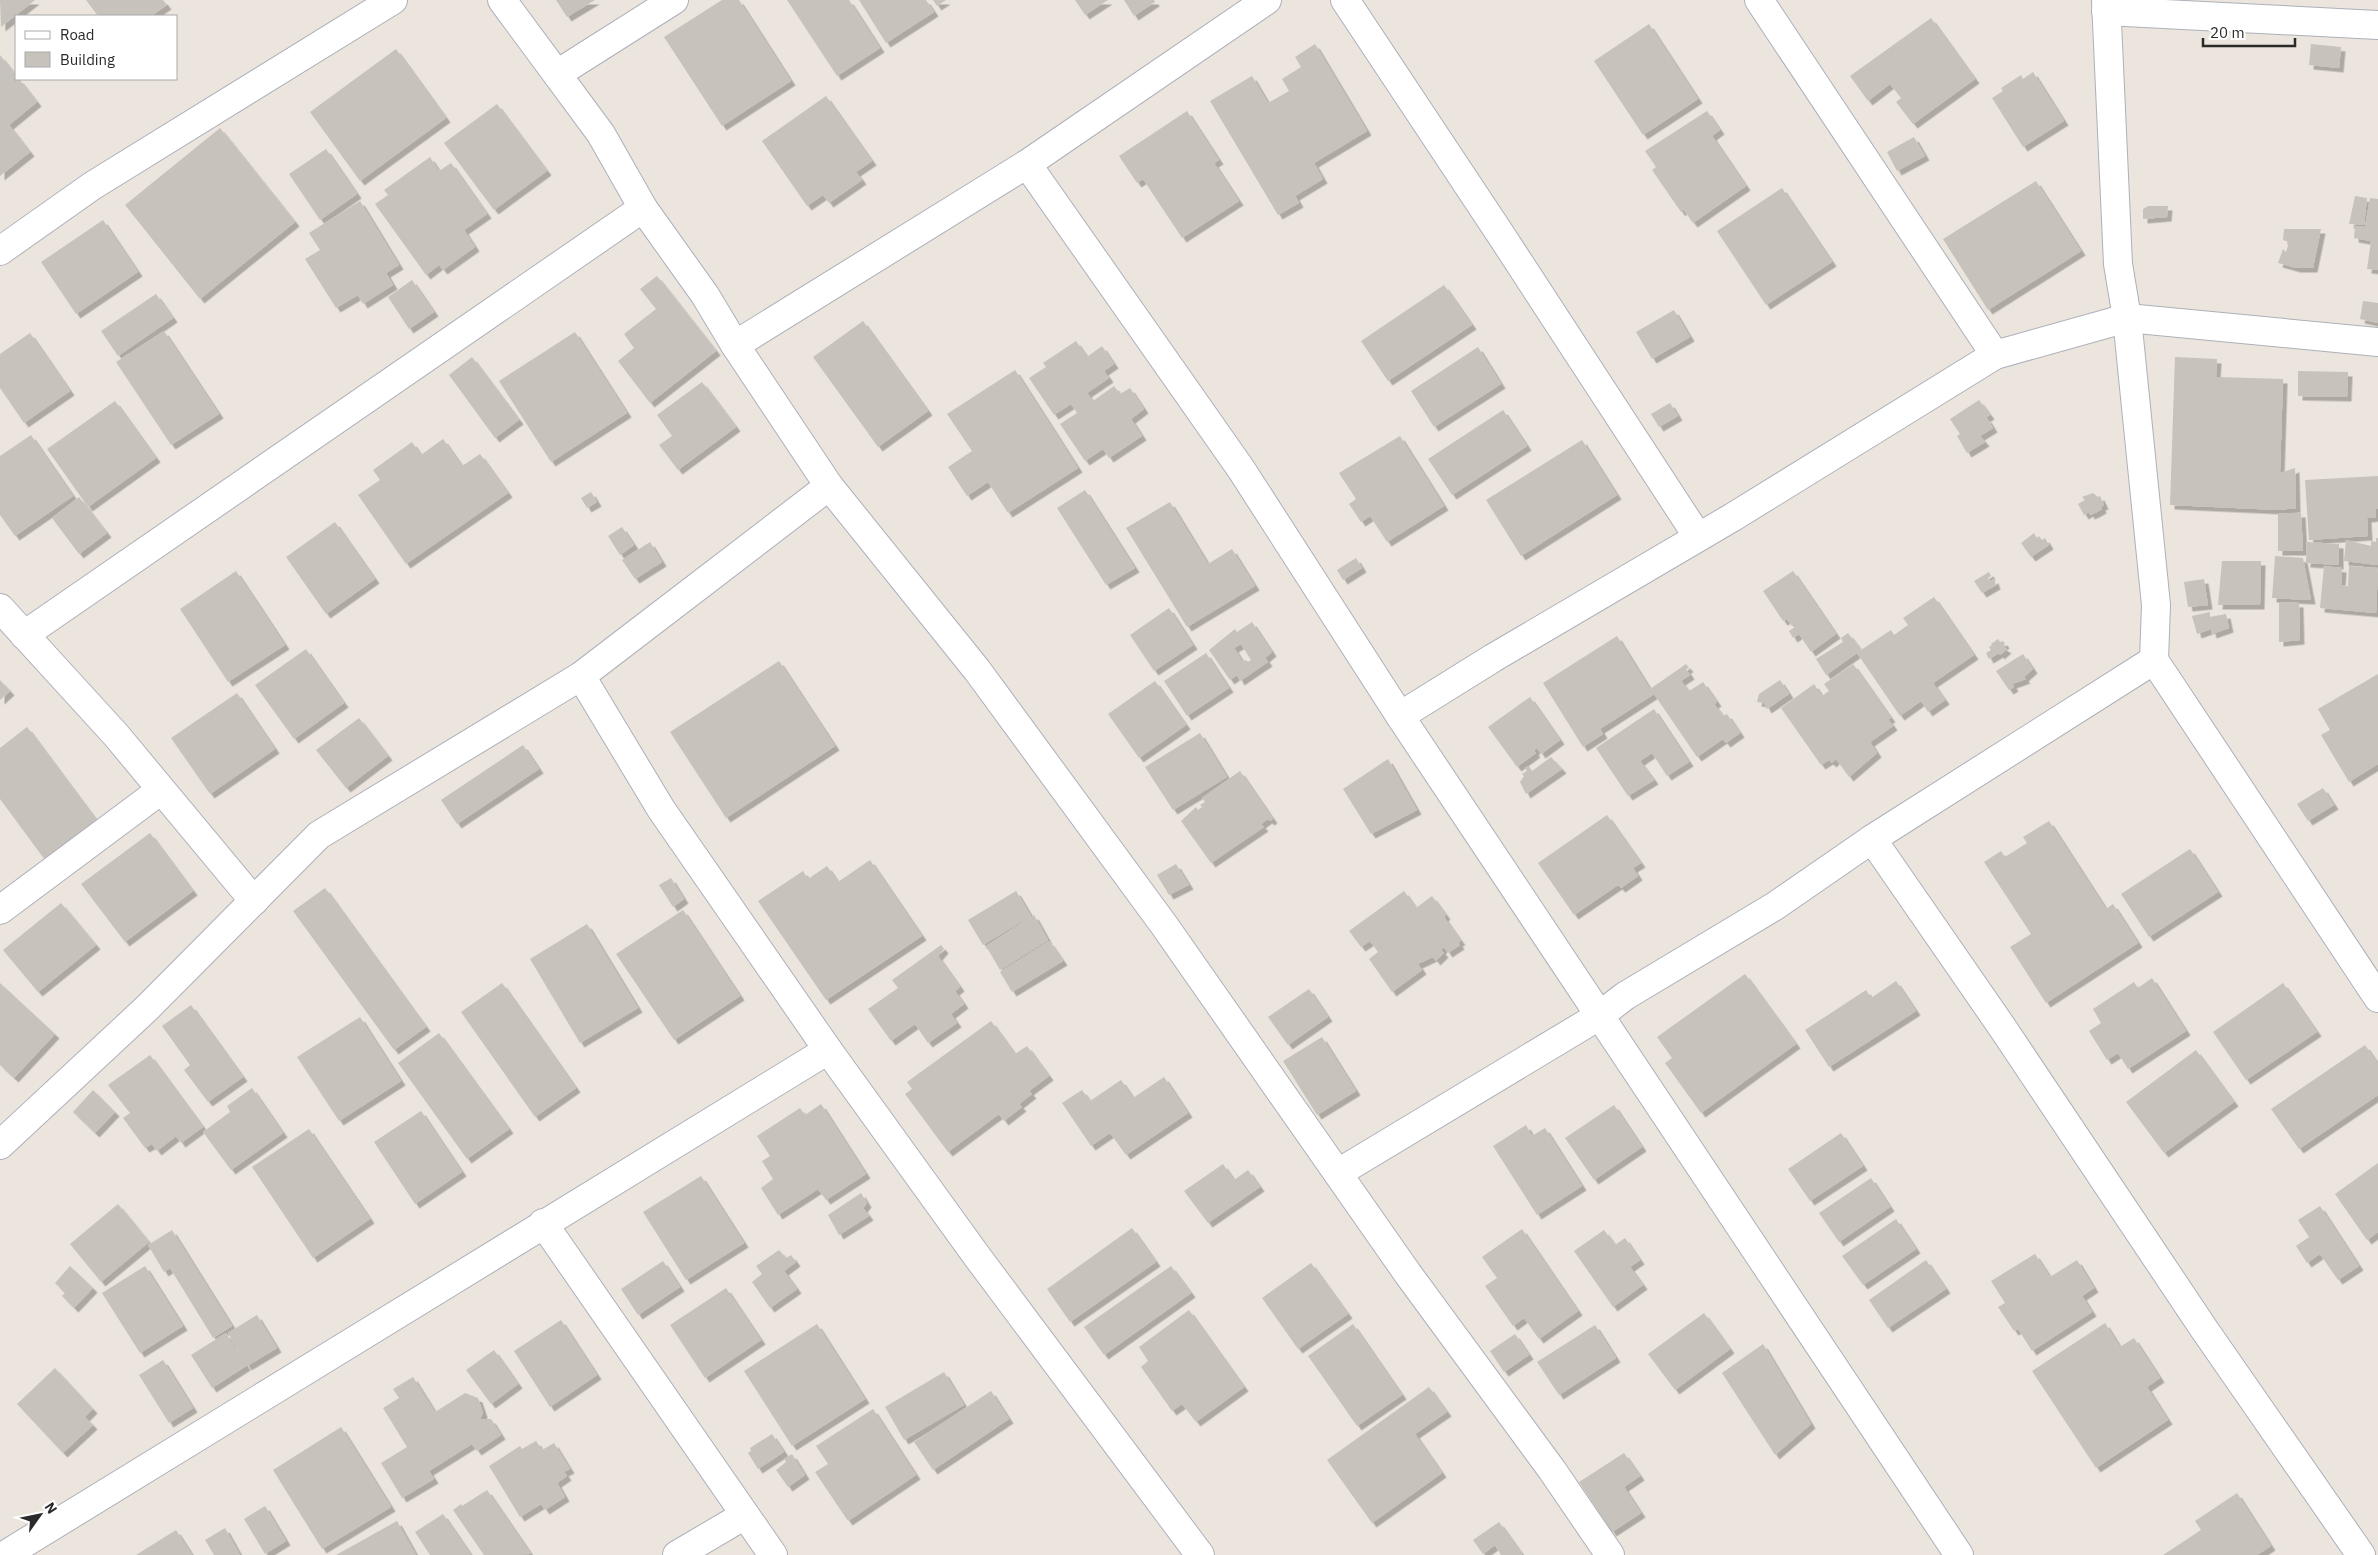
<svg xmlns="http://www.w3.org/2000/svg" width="2378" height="1555" font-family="'IBM Plex Sans',sans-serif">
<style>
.building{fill:#c7c2bc;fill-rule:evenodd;filter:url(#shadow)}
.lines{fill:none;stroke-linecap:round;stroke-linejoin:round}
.street-casing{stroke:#adb0ba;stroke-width:30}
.street{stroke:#fff;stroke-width:28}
</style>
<defs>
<filter id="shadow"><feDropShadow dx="4.5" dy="4.5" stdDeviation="0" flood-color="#0004"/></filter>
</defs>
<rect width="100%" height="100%" fill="#ece5dd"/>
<g class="building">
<path d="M0,0H35L1,27Z"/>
<path d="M86,0H163L167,5L151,16H98Z"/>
<path d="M556,0H595L567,17Z"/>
<path d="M722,0H739L791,81L722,126L664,37Z"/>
<path d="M787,0H849L880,48L837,76Z"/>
<path d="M859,0H926L934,12L886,43Z"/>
<path d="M933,0H946L937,6Z"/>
<path d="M1075,0H1108L1085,15Z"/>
<path d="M1124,0H1154L1155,2L1134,16Z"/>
<path d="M1931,18L1975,79L1913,124L1896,102L1901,98L1890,84L1868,101L1850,76Z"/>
<path d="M1649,24L1698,99L1643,135L1594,61Z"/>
<path d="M1315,44L1367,131L1314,163L1323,179L1295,196L1299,203L1278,215L1210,101L1252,76L1268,103L1289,91L1282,79L1301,67L1295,57Z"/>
<path d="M2311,44L2341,47L2339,68L2309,65Z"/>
<path d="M396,49L446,118L360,181L310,112Z"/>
<path d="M0,55L16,75V79H19L37,102L9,125L30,152L0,176Z"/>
<path d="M2033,72L2064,121L2023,147L1992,98L2003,91L2001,88L2021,75L2023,79Z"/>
<path d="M826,96L872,161L856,172L862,180L829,203L823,195L807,206L762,141Z"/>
<path d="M497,104L547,171L494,210L444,143Z"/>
<path d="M1187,111L1219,160L1214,163L1239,201L1182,238L1143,179L1137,183L1119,156Z"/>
<path d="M1707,111L1720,130L1712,136L1746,186L1693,223L1683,209L1681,212L1652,170L1656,167L1645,151Z"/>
<path d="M220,128L295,222L200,299L125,205Z"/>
<path d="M1914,137L1925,156L1897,171L1887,152Z"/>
<path d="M326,149L357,194L320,220L289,174Z"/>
<path d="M430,157L439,171L451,163L487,214L464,230L475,247L443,270L439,265L426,275L375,204L388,195L384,190Z"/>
<path d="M2036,181L2081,251L1988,310L1943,239Z"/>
<path d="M1782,188L1832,262L1766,305L1717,231Z"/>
<path d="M2355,196L2367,198L2364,225L2349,224Z"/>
<path d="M2370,198L2378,199V270L2367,269L2371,241L2354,238L2355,226L2365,227Z"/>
<path d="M360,201L399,265L386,273L393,285L363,304L358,295L336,308L305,259L320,250L309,233Z"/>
<path d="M2148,206H2168L2167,217L2143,219V209Z"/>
<path d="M103,220L138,272L76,314L41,262Z"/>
<path d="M2284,229H2321L2313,268H2296L2278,263L2283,249L2286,252L2289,242L2283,240Z"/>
<path d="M657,276L716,351L650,403L618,361L634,348L624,334L656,309L640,289Z"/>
<path d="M412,280L434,312L409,329L388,297Z"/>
<path d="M1444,285L1472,325L1388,381L1361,341Z"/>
<path d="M156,294L173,318L118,356L101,331Z"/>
<path d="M2363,301L2378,303V323L2360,319Z"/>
<path d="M1674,310L1690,337L1652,359L1636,332Z"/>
<path d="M863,321L928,411L878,447L813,357Z"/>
<path d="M164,331L219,414L171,445L116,362Z"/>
<path d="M575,332L627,413L551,462L499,381Z"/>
<path d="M30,333L70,391L24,423L0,388V354Z"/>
<path d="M1076,341L1087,357L1102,346L1114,364L1104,371L1109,378L1087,393L1093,401L1114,386L1120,394L1130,388L1144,409L1131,419L1142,436L1109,458L1103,449L1085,461L1060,424L1077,413L1071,404L1054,415L1029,378L1046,367L1043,363Z"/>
<path d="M1478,347L1501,384L1434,427L1411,391Z"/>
<path d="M472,357L519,420L495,438L449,375Z"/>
<path d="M2175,357L2217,359L2216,377L2283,379L2280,473L2295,468L2296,508L2278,510L2170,505Z"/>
<path d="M1015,370L1078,468L1008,513L988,482L967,496L948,467L972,451L947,414Z"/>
<path d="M2298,371L2348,372L2347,397L2298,396Z"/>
<path d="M702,382L736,427L678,470L659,445L672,436L657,415Z"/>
<path d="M1979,400L1990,415L1972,426L1987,418L1993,428L1980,436L1985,442L1967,453L1957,436L1960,434L1950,419Z"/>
<path d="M115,401L156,458L88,507L47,449Z"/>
<path d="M1670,403L1678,416L1659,427L1651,414Z"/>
<path d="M1503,410L1527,446L1452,495L1428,459Z"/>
<path d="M31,435L73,496L15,536L0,515V456Z"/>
<path d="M1400,436L1444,506L1387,542L1370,516L1361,522L1349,504L1356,499L1339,473Z"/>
<path d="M443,439L462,466L480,454L508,493L406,564L358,495L380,480L373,470L412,442L421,455Z"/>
<path d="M1582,440L1617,495L1521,556L1486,500Z"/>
<path d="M2378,476V509H2376V517L2367,518L2368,536L2309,540L2305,480Z"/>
<path d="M1085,490L1135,568L1106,585L1057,508Z"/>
<path d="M591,492L597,502L587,508L581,498Z"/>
<path d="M2093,493L2098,497L2100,496L2104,505L2101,506L2102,509L2095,513L2090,515L2089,512L2084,515L2078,504L2085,500L2082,497Z"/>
<path d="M79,497L107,533L79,554L52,518Z"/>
<path d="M1170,502L1208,564L1232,549L1255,586L1187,627L1126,528Z"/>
<path d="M2278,513H2301L2303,551H2278Z"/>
<path d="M335,522L375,579L326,614L286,557Z"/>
<path d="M622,527L634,545L620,555L608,536Z"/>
<path d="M2034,533L2037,538L2039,536L2042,540L2045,538L2049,545L2031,557L2021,543Z"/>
<path d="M2376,538H2378V565L2344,561L2346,540L2371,546V541L2376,542Z"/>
<path d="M650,542L662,562L635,579L622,560Z"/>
<path d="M2307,542L2339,544V565L2306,563Z"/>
<path d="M2275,556L2303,558L2311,600L2272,598Z"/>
<path d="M1356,558L1362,568L1343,580L1337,570Z"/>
<path d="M2222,561H2261L2260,605H2218Z"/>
<path d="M2324,566L2342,568L2341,585L2348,586L2349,566L2378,568L2376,613L2320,608Z"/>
<path d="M236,571L285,645L228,682L180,609Z"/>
<path d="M1793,571L1836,634L1811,652L1799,634L1793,638L1789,631L1795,627L1794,624L1792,626L1787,619L1783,621L1763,591Z"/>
<path d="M1989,572L1991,576L1988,578L1990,581L1994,579L1996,585L1982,593L1974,581Z"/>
<path d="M2204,579L2208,605L2188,607L2184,582Z"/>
<path d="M1934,597L1974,655L1933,683L1945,700L1928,712L1921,701L1900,716L1857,653L1826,675L1816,659L1843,642L1841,638L1848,633L1861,650L1891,630L1894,635L1908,625L1903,618Z"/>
<path d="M2279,602L2299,603L2300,640L2279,642Z"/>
<path d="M1169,608L1193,645L1154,671L1130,635Z"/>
<path d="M2210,612V617L2226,614L2229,628L2212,634L2211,629L2197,634L2192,616Z"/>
<path d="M1252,622L1272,652L1265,658L1268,662L1240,681L1237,675L1230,680L1209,650L1235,629L1237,632ZM1241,644L1251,660L1248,662L1246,660L1243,662L1234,648Z"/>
<path d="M1617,636L1650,689L1686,664L1689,668L1686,669L1690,675L1681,681L1689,691L1703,682L1717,702L1714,704L1723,716L1727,714L1740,733L1726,743L1723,739L1697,757L1654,694L1600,729L1603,734L1583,747L1543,683Z"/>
<path d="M1998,639L2000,642L2003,641L2005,644L2002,646L2007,649L2000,655L1999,653L1989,659L1986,653L1991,650L1989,647L1992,645L1991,644Z"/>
<path d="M306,649L344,703L294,739L255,685Z"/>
<path d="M1206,653L1229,688L1187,716L1164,681Z"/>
<path d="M2023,654L2033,669L2024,677L2026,679L2012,684L2014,687L2009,690L1996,671Z"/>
<path d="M779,661L835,746L726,818L670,732Z"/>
<path d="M1853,664L1891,718L1888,719L1893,726L1870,742L1877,753L1849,777L1836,759L1832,763L1829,760L1821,765L1781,708L1814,684L1822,696L1829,691L1824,684Z"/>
<path d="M2378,674V764L2349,782L2321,735L2330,730L2318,709Z"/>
<path d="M0,680L10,691L0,700Z"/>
<path d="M1780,680L1789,694L1767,709L1764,703L1757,702L1759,694Z"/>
<path d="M1155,681L1186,725L1139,758L1108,714Z"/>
<path d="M237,693L275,749L210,794L171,738Z"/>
<path d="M1530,697L1560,740L1541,754L1537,748L1534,751L1536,753L1517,767L1488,727Z"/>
<path d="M1654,709L1689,762L1667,776L1652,753L1640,761L1654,780L1628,796L1596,748Z"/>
<path d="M359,718L388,756L346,788L316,750Z"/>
<path d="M27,727L97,821L45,860L0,799V748Z"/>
<path d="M1200,733L1227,777L1173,810L1145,767Z"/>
<path d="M523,745L539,769L457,824L441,800Z"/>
<path d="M1551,757L1562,769L1526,794L1520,782L1524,776L1522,774L1527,771L1525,768L1529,766L1532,771Z"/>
<path d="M1388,759L1417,810L1371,834L1343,789Z"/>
<path d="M1240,771L1273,819L1270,821L1268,819L1261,824L1264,827L1211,863L1181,821L1196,807L1198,810L1202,807L1200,805L1205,802L1202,798Z"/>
<path d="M2323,788L2334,805L2308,821L2297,804Z"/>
<path d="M1607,815L1641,863L1633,868L1638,876L1621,888L1618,885L1574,915L1538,863Z"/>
<path d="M2049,821L2106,909L2113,904L2138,943L2046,1003L2010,947L2031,934L1984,862L2001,851L2005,857L2027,843L2023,837Z"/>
<path d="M150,833L193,891L125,942L81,884Z"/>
<path d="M2190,849L2218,892L2149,937L2121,894Z"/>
<path d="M870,860L922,936L826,1000L758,901L803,871L808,879L827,866L838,882Z"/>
<path d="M1176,864L1189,885L1169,895L1157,875Z"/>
<path d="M671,878L684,899L673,907L659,885Z"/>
<path d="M325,888L426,1027L394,1050L293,911Z"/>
<path d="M1016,891L1031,916L983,945L968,920Z"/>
<path d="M1404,891L1416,908L1432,896L1446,915L1444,917L1461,941L1458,942L1460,945L1448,953L1444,947L1441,950L1444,953L1436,961L1433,957L1418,964L1422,970L1392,992L1369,959L1378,952L1370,941L1361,947L1349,931Z"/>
<path d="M61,903L96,945L38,992L3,950Z"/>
<path d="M683,910L740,996L674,1040L616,954Z"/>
<path d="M1034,915L1048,940L1000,970L986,946Z"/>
<path d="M587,924L638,1008L580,1043L530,959Z"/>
<path d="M1049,941L1063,961L1012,992L1000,972Z"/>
<path d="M941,945L944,949L938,956L960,987L955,991L964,1004L951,1014L957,1023L928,1043L915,1024L891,1041L868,1009L898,988L892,980Z"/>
<path d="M1745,974L1796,1044L1701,1113L1665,1063L1672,1058L1657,1037Z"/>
<path d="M2152,978L2186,1031L2128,1069L2118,1053L2107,1060L2089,1031L2101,1023L2093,1009L2134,982L2138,988Z"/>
<path d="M1896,981L1916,1011L1829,1067L1805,1030L1866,990L1871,998Z"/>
<path d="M0,983L55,1034L14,1078L0,1065Z"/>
<path d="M502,983L576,1088L535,1117L461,1012Z"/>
<path d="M2283,983L2317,1032L2246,1080L2213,1032Z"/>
<path d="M1309,989L1328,1017L1288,1045L1268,1017Z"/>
<path d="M191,1005L243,1077L208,1102L184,1070L190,1065L162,1026Z"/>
<path d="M360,1017L401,1081L339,1121L297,1057Z"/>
<path d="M991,1021L1015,1054L1027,1046L1049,1076L1029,1091L1032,1094L1019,1104L1022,1107L1004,1121L999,1114L948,1152L905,1094L912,1089L907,1082Z"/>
<path d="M439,1033L509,1129L467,1159L398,1063Z"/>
<path d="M1322,1037L1356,1091L1317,1115L1283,1061Z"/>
<path d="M2365,1045L2378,1064V1095L2299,1149L2271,1109Z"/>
<path d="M2196,1050L2234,1102L2164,1153L2126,1102Z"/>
<path d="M150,1055L203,1127L181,1143L176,1136L157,1151L152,1144L145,1148L123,1118L130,1113L108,1085Z"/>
<path d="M1164,1077L1188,1113L1126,1155L1110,1133L1091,1146L1062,1103L1082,1090L1090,1101L1121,1080L1133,1098Z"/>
<path d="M252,1088L283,1133L231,1170L203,1132L230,1112L227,1106Z"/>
<path d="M93,1090L115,1112L95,1133L73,1112Z"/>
<path d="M821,1104L866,1174L826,1200L818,1189L778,1215L761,1188L773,1179L762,1161L770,1156L757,1136L800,1108L805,1115Z"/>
<path d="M1614,1105L1642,1147L1594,1180L1565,1138Z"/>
<path d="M421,1111L462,1172L415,1204L374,1142Z"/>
<path d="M1526,1125L1532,1136L1545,1128L1582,1186L1537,1215L1493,1146Z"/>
<path d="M309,1129L370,1219L313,1258L252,1167Z"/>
<path d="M1841,1133L1863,1166L1810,1201L1788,1169Z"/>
<path d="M2378,1163V1232L2367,1240L2335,1194Z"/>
<path d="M1223,1164L1234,1180L1248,1170L1260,1187L1208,1223L1184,1191Z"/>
<path d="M701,1176L744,1243L686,1280L643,1212Z"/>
<path d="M1871,1178L1890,1207L1839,1242L1819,1213Z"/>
<path d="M861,1193L867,1203L863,1208L869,1216L839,1235L828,1215Z"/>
<path d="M118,1204L149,1242L101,1282L70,1244Z"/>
<path d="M2320,1206L2359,1266L2338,1280L2320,1254L2307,1263L2296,1246L2309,1237L2298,1220Z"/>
<path d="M1896,1219L1916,1249L1863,1285L1842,1256Z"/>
<path d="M1132,1228L1156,1262L1070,1322L1047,1289Z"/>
<path d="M1522,1229L1578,1311L1539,1339L1524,1318L1513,1326L1485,1286L1497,1278L1482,1257Z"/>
<path d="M172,1230L232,1326L213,1338L170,1268L164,1272L148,1245Z"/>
<path d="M1604,1230L1615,1245L1625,1238L1640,1260L1630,1267L1643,1285L1613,1307L1574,1251Z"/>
<path d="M779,1250L786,1258L791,1255L796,1262L784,1271L797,1289L770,1308L752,1282L762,1274L756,1266Z"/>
<path d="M2035,1254L2050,1277L2077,1260L2094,1288L2082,1296L2092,1312L2032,1351L2018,1329L2014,1331L1998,1307L2005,1303L1991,1281Z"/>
<path d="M1926,1260L1946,1289L1888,1328L1869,1300Z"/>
<path d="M663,1261L680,1287L638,1315L621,1289Z"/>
<path d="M1311,1263L1348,1314L1298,1349L1262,1298Z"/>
<path d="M70,1266L93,1288L74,1308L62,1296L65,1293L55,1283Z"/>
<path d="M145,1266L183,1326L140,1353L102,1293Z"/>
<path d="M1171,1266L1191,1293L1104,1355L1084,1327Z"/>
<path d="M726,1288L761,1340L705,1378L670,1325Z"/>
<path d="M1189,1310L1244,1387L1196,1422L1182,1404L1172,1411L1141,1367L1148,1361L1139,1347Z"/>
<path d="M1704,1313L1730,1349L1675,1390L1648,1354Z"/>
<path d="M257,1315L277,1348L247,1366L228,1333Z"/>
<path d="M561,1320L597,1375L550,1407L514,1351Z"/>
<path d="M2105,1323L2120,1347L2134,1338L2160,1378L2147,1387L2168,1420L2096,1468L2032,1371Z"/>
<path d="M817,1324L865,1399L792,1446L744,1371Z"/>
<path d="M1353,1324L1402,1395L1357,1426L1308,1356Z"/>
<path d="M1595,1325L1616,1358L1559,1395L1537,1362Z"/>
<path d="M226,1333L246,1366L212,1388L191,1355Z"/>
<path d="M1515,1334L1529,1355L1504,1372L1490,1351Z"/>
<path d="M1763,1344L1811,1424L1775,1455L1722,1373Z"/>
<path d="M494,1350L518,1384L491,1404L466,1370Z"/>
<path d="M163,1360L193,1408L169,1423L139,1375Z"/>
<path d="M55,1368L93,1409L85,1417L93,1425L63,1453L17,1404Z"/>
<path d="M944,1372L964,1405L904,1440L885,1407Z"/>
<path d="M413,1377L435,1412L465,1393L478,1398L483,1413L480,1419H491L501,1435L477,1451L472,1444L429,1471L434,1479L402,1498L381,1463L407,1447L383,1408L399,1398L393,1389Z"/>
<path d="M1429,1387L1447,1412L1415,1434L1442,1473L1372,1523L1327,1460Z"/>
<path d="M991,1391L1009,1419L933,1470L914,1442Z"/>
<path d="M873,1409L916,1475L848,1521L815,1472L828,1464L816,1446Z"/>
<path d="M341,1427L391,1507L322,1549L273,1470Z"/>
<path d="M772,1434L784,1452L758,1469L748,1453L751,1451L750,1448Z"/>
<path d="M536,1441L542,1450L554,1443L570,1469L564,1472L567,1476L557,1483L565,1497L545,1510L541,1504L520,1517L489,1466L520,1446L522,1449Z"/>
<path d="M1624,1453L1640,1476L1624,1487L1641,1513L1612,1532L1579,1482Z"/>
<path d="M792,1454L805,1475L788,1487L776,1470L786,1462L784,1459Z"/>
<path d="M487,1490L531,1554L484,1555L453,1510L461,1504L462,1506Z"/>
<path d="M2237,1493L2271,1546L2257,1555H2163L2201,1530L2195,1521Z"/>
<path d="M265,1506L286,1541L265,1554L244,1519Z"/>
<path d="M443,1514L471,1555H430L415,1532Z"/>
<path d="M397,1521L416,1555H336Z"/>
<path d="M1499,1522L1522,1554L1521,1555H1501L1495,1545L1483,1554L1473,1540Z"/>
<path d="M225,1528L240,1555H214L205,1540Z"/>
<path d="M176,1530L192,1555H136Z"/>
</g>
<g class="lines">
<defs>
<g id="street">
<path d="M502,0L601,134L643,208L705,295L735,345L829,486L977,670L1164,925L1408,1274L1552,1470L1610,1555"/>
<path d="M1345,0L1501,235L1698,537"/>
<path d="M1759,0L1995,355"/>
<path d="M2106,0L2118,264L2127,318L2156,605L2154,660L2378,998"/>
<path d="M2106,11L2378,25"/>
<path d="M557,74L674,0"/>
<path d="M1027,164L1241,469L1400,716L1959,1555"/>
<path d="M0,251L92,186L393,0"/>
<path d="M735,345L1027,164L1267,0"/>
<path d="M0,608L116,735L254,901"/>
<path d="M24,635L643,208"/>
<path d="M581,676L661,809L828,1050L976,1255L1200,1555"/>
<path d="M1400,716L1493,658L1733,517L1995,355L2127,318L2378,342"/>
<path d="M1872,839L2002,1027L2204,1329L2361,1555"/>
<path d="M0,910L153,796"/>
<path d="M0,1145L146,1009L319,835L581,676L829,486"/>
<path d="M1338,1173L1599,1016L1625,996L1775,906L1872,839L2154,660"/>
<path d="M543,1223L773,1555"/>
<path d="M5,1555C280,1388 553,1216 828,1050"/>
<path d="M677,1555L745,1515"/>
</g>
</defs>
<use href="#street" class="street-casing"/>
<use href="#street" class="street"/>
</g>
<rect x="15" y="15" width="162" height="65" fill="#ffffff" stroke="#aaaaaa"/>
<rect x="25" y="31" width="25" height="8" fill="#ffffff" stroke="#aaaaaa"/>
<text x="60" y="40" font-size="15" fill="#2a2a2a">Road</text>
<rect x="25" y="52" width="25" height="15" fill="#c7c2bc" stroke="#aaaaaa"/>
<text x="60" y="65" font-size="15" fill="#2a2a2a">Building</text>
<g transform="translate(40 1515) rotate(57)" stroke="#ffffff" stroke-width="4" paint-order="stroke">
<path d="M0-4L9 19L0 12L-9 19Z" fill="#2a2a2a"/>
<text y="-8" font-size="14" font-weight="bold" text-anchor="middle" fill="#2a2a2a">N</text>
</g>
<path d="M2203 38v8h92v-8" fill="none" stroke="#2a2a2a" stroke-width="2.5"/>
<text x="2210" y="38" font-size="15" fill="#2a2a2a" stroke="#ffffff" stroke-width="4" paint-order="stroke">20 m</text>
</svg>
